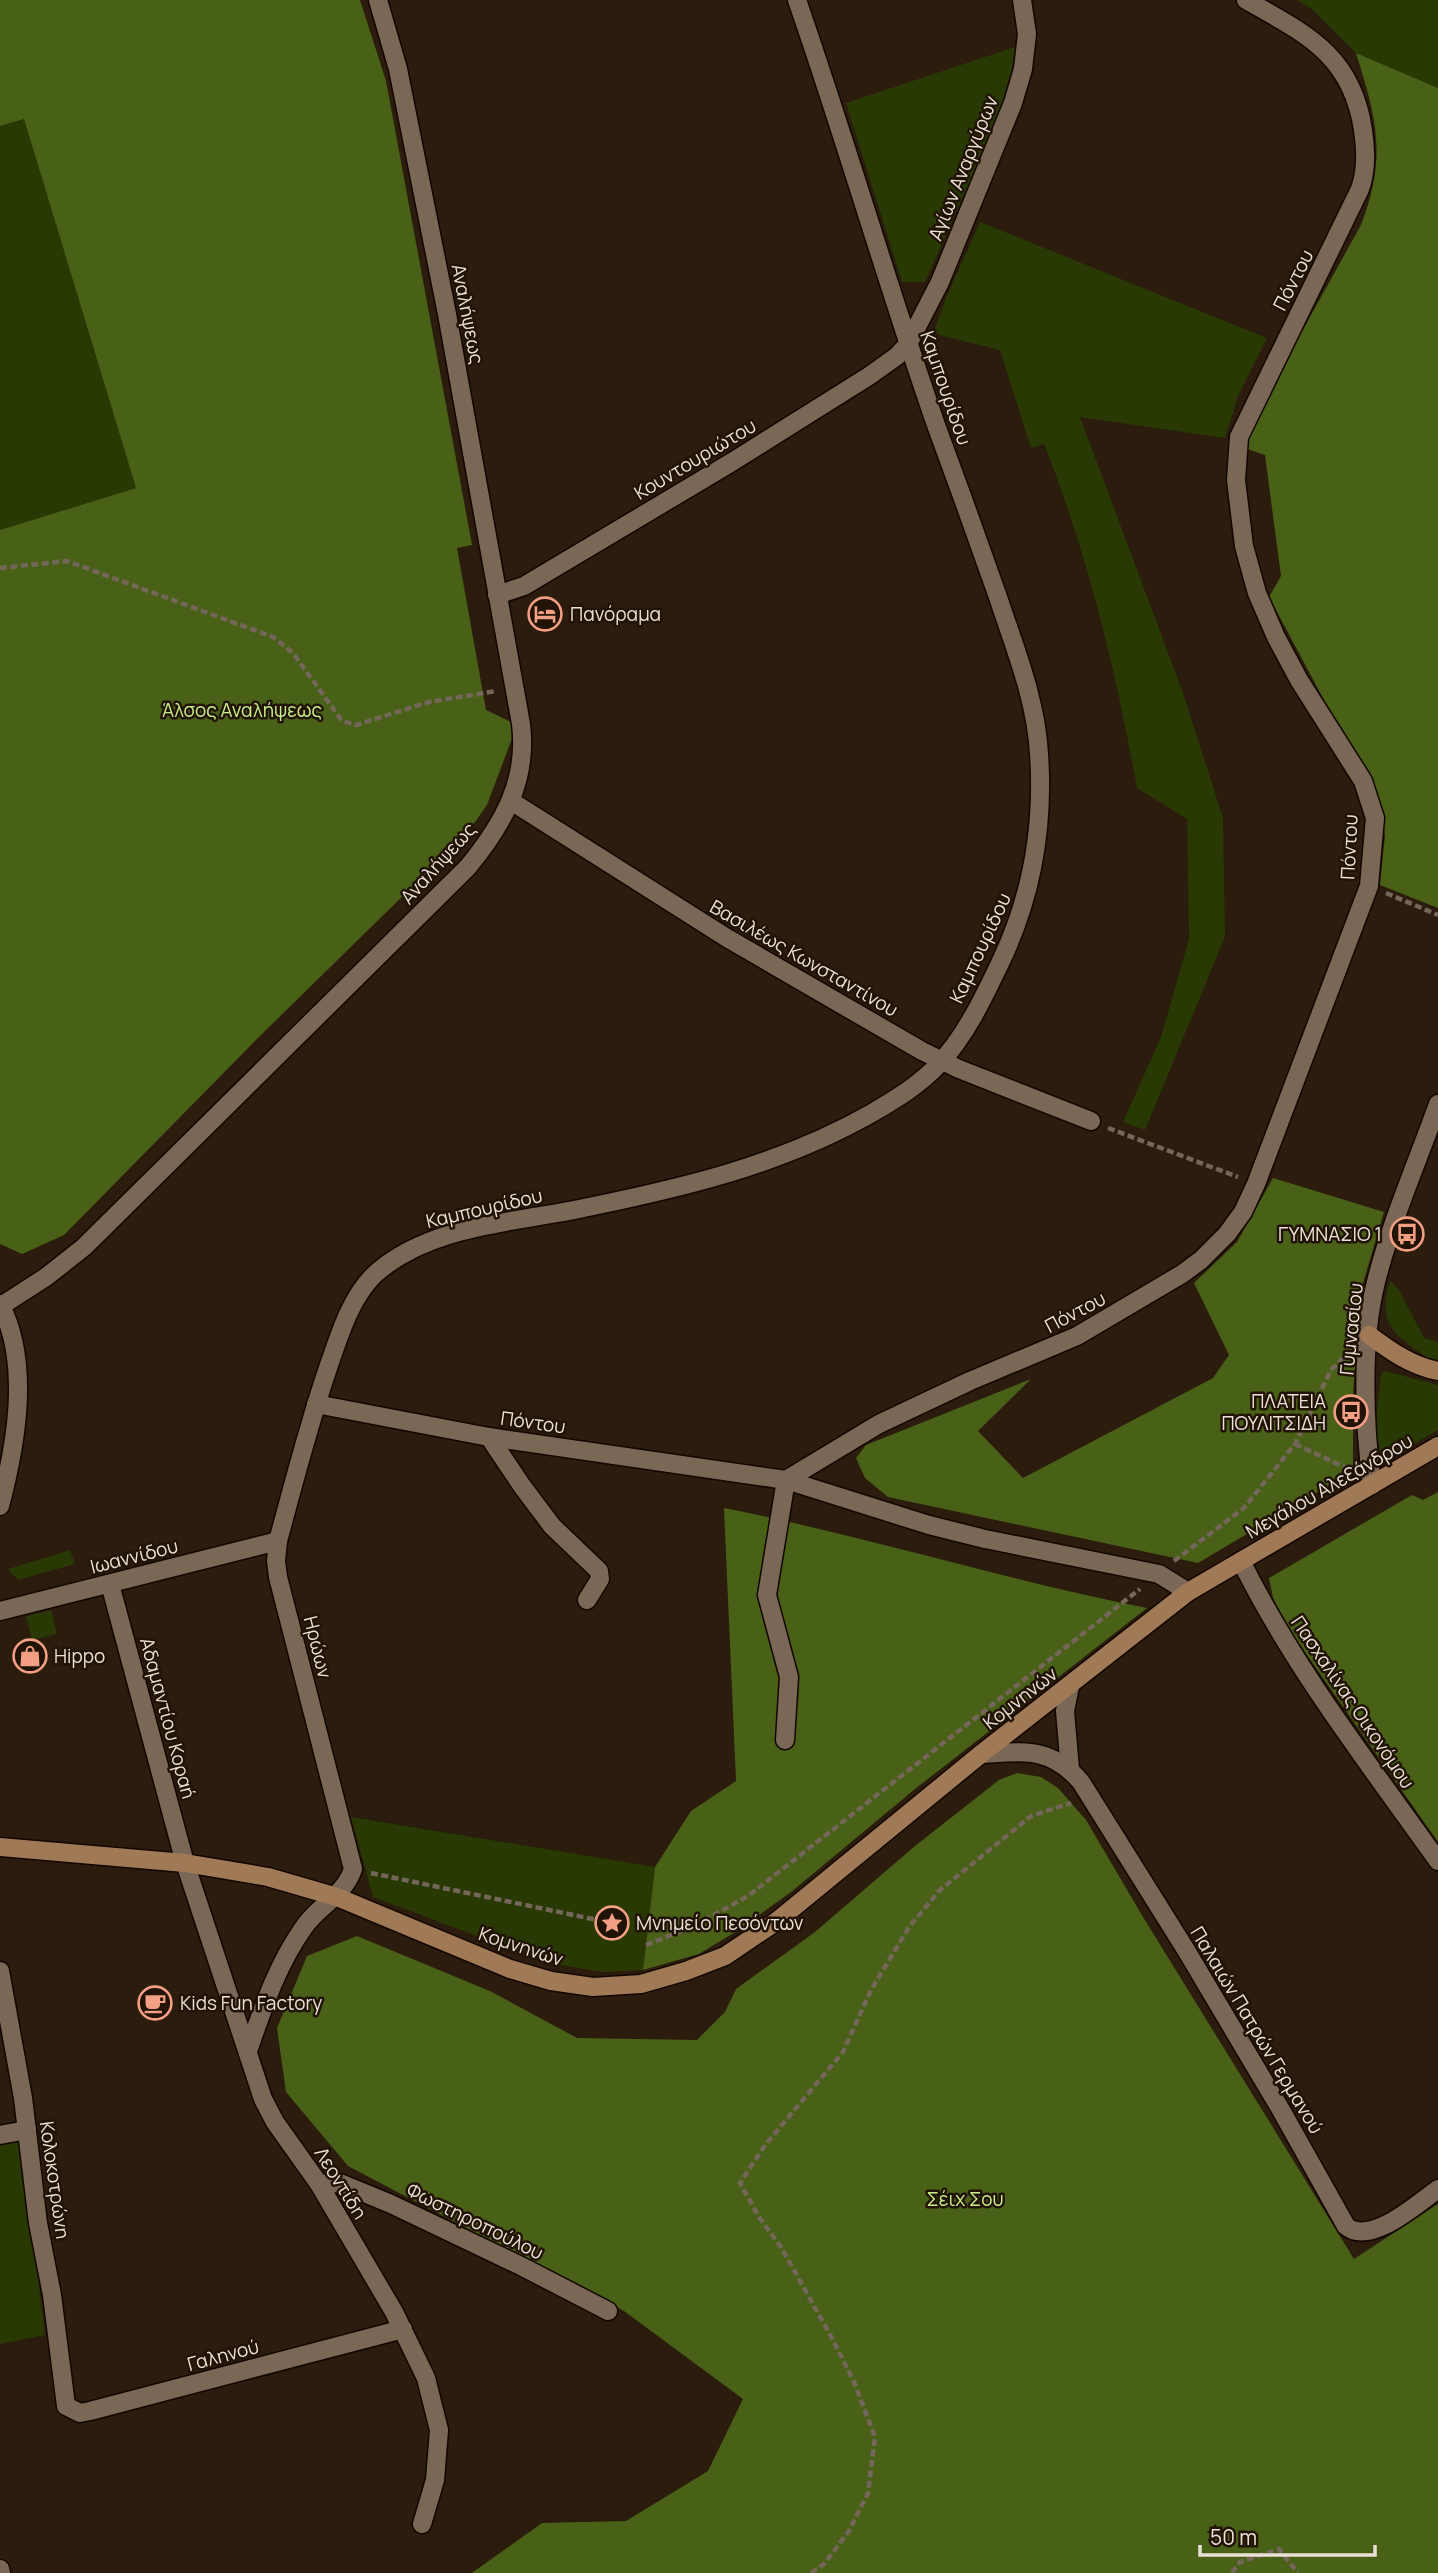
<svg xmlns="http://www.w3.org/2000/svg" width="1438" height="2573" font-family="Manrope,sans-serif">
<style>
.green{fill:#283904}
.forest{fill:#496116}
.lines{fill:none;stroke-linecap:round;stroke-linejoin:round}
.minor-casing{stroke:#130600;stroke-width:21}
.tertiary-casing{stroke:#130600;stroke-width:21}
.secondary-casing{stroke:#130600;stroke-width:21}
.path{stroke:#746659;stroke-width:4.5;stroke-dasharray:7 3.5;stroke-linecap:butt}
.minor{stroke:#7a6756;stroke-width:18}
.tertiary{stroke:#7a6756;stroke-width:18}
.secondary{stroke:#a07a56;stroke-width:18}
.labels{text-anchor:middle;stroke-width:5;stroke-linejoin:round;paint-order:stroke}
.street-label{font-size:19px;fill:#ebe0d6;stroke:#211305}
.poi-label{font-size:19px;fill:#ebe0d6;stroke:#211305;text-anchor:start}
.park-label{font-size:19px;fill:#c7ee89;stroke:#211305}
</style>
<rect width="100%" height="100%" fill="#2b1c0d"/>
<g class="green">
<path d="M1297,0H1438V88L1356,53L1312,9Z"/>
<path d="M1015,47L1012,69L998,117L925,282H902L846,103Z"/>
<path d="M24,119L136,488L0,530V126Z"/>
<path d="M980,222L1267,338L1238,396L1225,438L1080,417L1183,693L1223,818L1225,937L1145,1130L1123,1122L1161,1037L1189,939L1187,819L1137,788C1116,671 1088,555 1044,444L1031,448L1000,350L939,335L934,331L946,298Z"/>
<path d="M1390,1280L1399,1290L1424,1338L1438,1342V1361H1432C1397,1336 1376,1327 1390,1280Z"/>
<path d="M1385,1371L1438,1385V1430L1386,1460C1370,1445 1379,1395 1381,1374Z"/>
<path d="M70,1550L75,1564L18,1580L8,1569Z"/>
<path d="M51,1610L57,1634L32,1640L26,1616Z"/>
<path d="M351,1817L655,1867L643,1970L602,1972L549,1963L373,1897Z"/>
<path d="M21,2138L45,2335L0,2344V2142Z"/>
</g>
<g class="forest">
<path d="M0,0H360L386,81L472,545L457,548L486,710L511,722L514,733L487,805L468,832L262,1034L64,1235L22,1254L0,1244V530L136,488L24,119L0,126Z"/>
<path d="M1356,53L1438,88V908L1380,885L1385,835L1370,774L1323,698L1269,597L1281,576L1265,455L1244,448L1270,389L1361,225C1387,157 1377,120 1356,53Z"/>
<path d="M1273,1178L1384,1212L1361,1290L1353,1394V1471L1198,1563L888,1497L865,1478L856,1458L866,1445L1031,1379L978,1431L1023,1478L1213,1378L1229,1355L1194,1283L1237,1242Z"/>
<path d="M1438,1492V1842L1288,1628L1273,1598L1269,1578L1412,1495L1423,1500Z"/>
<path d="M724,1508C866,1536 1005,1580 1147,1608L915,1789L791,1892L737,1931L699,1954L643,1970L655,1867L691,1811L736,1781Z"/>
<path d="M1017,1773L1041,1777L1058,1788L1086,1820L1143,1917L1354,2259L1438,2204V2573H472L542,2523L626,2521L708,2471L743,2399L624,2311L348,2166L286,2092L277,2028L307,1956L357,1936L492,1992L577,2038L697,2040L725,2012L736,1989L815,1932L915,1846L999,1780Z"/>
</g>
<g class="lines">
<defs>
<g id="minor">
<path d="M497,595L524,586L732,462L869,376L897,356L908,344L940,282L1013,103L1023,69L1027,34L1022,0"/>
<path d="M511,801L727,938L922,1051L959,1069L1091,1121"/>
<path d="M316,1404L489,1437L786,1480L929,1525L985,1539L1159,1574L1188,1592"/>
<path d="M489,1437L522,1486L552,1526L599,1571L600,1579L587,1600"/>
<path d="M1241,1561C1294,1668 1369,1764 1438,1861"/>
<path d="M110,1584L185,1863L263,2099L275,2122L319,2184L394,2312L426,2378L439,2430L435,2480L422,2524"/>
<path d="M0,1611L278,1541"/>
<path d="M1070,1686L1065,1711L1070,1769"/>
<path d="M785,1740L789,1677L767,1595L786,1480L879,1424L970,1381L1077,1336L1182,1274L1201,1260L1227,1234L1243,1212L1256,1184L1369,886L1375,818L1363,781L1299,680L1276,637L1257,593L1244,546L1236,480L1239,437L1360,189C1367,170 1366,150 1363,130C1352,55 1306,34 1246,0"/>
<path d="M981,1754C1024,1752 1050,1746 1081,1782L1186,1950L1281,2110L1346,2226C1370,2247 1418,2203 1438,2189"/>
<path d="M0,1971L23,2098L38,2223L52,2295L66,2406L80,2413L90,2411L403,2329"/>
<path d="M248,2051C263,2008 277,1965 304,1927C319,1905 344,1896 353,1869L278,1577L276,1561L278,1541C294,1482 309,1423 329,1365C340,1334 350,1299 374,1275C426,1227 508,1223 574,1210C678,1189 779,1166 872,1113C896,1099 919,1085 938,1065C965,1037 984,997 1001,961C1032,896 1044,827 1039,754C1036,699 1015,649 998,597C978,540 957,482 936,425C887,284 846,141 797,0"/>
<path d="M0,2135L27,2130"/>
<path d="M319,2184L340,2183L391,2204L521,2266L608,2311"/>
<path d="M0,2569L1,2573"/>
</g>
<g id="tertiary">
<path d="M0,1304C31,1363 16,1445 0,1506"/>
<path d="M1,1306L46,1277L84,1247L468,867C503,824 528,781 521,724L447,314L398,69L378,0"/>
<path d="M1372,1485C1364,1424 1361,1341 1376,1282C1391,1222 1417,1163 1438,1104"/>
</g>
<g id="secondary">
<path d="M1369,1335C1391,1351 1411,1366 1438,1371"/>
<path d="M0,1847L185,1863L268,1877L337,1897L510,1969L551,1981L593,1987L641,1984L686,1971L725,1956L777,1921L981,1754L1188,1592L1438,1446"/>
</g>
</defs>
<use href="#minor" class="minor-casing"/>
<use href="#tertiary" class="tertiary-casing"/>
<use href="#secondary" class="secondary-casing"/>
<g class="path">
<path d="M0,568L67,561L273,637L293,653L342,721L356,725L429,702L496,691"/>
<path d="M1386,893L1438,915"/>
<path d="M1108,1128L1238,1177"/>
<path d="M1295,1444L1353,1471"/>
<path d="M1174,1561L1244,1508L1295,1444L1331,1370L1347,1354"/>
<path d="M371,1873L612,1923"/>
<path d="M646,1945L694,1926L748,1896L1140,1589"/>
<path d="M811,2573L824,2564L849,2531L868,2493L875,2437L854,2382L833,2340L781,2247L759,2217L740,2183L766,2144L843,2052L871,1990L909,1927L939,1891L1031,1816L1071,1803"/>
<path d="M1232,2573L1240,2562L1279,2549L1298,2573"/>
</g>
<use href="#minor" class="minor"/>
<use href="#tertiary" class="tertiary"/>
<use href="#secondary" class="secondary"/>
</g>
<defs>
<symbol id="hotel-ring" viewBox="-11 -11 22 22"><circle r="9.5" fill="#211305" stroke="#f39f83" stroke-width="1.5"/><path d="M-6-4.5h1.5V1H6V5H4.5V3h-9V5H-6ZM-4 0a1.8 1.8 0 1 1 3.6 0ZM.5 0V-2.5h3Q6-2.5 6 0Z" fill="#f39f83"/></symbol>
<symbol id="bus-ring" viewBox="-11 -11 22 22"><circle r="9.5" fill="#211305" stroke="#f39f83" stroke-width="1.5"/><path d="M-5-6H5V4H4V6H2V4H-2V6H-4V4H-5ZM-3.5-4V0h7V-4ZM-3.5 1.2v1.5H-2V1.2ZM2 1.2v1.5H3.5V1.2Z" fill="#f39f83"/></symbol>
<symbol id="shop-ring" viewBox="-11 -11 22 22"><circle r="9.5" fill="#211305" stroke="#f39f83" stroke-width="1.5"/><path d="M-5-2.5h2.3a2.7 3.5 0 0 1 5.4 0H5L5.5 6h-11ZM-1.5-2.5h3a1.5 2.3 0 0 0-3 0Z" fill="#f39f83"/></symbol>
<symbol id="sight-ring" viewBox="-11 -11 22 22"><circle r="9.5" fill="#211305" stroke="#f39f83" stroke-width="1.5"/><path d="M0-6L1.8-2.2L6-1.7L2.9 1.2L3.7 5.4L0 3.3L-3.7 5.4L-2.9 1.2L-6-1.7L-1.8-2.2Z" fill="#f39f83"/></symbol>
<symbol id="cafe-ring" viewBox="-11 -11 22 22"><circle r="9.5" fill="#211305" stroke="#f39f83" stroke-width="1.5"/><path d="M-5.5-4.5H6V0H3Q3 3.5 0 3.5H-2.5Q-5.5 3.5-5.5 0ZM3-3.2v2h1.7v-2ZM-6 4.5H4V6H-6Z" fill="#f39f83"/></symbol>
</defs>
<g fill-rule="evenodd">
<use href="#hotel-ring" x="526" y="595" width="38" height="38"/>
<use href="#bus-ring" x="1388" y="1215" width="38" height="38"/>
<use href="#bus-ring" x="1332" y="1393" width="38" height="38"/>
<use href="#shop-ring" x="11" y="1637" width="38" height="38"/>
<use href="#sight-ring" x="593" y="1904" width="38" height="38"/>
<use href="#cafe-ring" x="136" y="1984" width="38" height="38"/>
</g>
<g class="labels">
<g class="street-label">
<text transform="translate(963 168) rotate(-68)" y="7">Αγίων Αναργύρων</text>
<text transform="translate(1293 280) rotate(-63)" y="7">Πόντου</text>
<text transform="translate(468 314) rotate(79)" y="7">Αναλήψεως</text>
<text transform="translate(946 388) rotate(71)" y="7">Καμπουρίδου</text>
<text transform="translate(695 459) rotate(-31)" y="7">Κουντουριώτου</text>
<text transform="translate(1349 847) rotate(-87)" y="7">Πόντου</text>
<text transform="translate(438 863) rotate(-48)" y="7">Αναλήψεως</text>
<text transform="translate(980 948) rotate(-65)" y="7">Καμπουρίδου</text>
<text transform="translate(804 958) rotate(30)" y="7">Βασιλέως Κωνσταντίνου</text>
<text transform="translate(484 1208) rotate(-13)" y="7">Καμπουρίδου</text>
<text transform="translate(1075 1312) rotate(-28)" y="7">Πόντου</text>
<text transform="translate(1351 1329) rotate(-84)" y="7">Γυμνασίου</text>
<text transform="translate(533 1422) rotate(8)" y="7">Πόντου</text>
<text transform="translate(1329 1486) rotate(-30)" y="7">Μεγάλου Αλεξάνδρου</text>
<text transform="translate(134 1556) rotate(-14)" y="7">Ιωαννίδου</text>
<text transform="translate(318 1647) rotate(76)" y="7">Ηρώων</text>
<text transform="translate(1020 1698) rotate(-38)" y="7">Κομνηνών</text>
<text transform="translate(1353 1702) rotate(56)" y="7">Πασχαλίνας Οικονόμου</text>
<text transform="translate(168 1718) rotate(75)" y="7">Αδαμαντίου Κοραή</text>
<text transform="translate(521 1946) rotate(18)" y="7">Κομνηνών</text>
<text transform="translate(1257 2030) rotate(59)" y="7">Παλαιών Πατρών Γερμανού</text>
<text transform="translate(55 2180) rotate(82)" y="7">Κολοκοτρώνη</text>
<text transform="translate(341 2183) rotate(58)" y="7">Λεοντίδη</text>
<text transform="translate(475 2221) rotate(26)" y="7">Φωστηροπούλου</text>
<text transform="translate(223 2355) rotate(-15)" y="7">Γαληνού</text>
</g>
<g class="poi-label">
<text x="570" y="621">Πανόραμα</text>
<text x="1382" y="1241" text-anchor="end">ΓΥΜΝΑΣΙΟ 1</text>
<text x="1326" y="1408" text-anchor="end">ΠΛΑΤΕΙΑ<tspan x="1326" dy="22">ΠΟΥΛΙΤΣΙΔΗ</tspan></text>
<text x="54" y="1663">Hippo</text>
<text x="636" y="1930">Μνημείο Πεσόντων</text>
<text x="180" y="2010">Kids Fun Factory</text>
</g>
<g class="park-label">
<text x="242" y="717">Άλσος Αναλήψεως</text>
<text x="965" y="2206">Σέιχ Σου</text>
</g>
</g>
<path d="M1200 2545v10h175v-10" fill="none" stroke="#ebe0d6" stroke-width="3.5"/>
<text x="1210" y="2545" font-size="21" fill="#ebe0d6" stroke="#211305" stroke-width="5" paint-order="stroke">50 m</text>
</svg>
